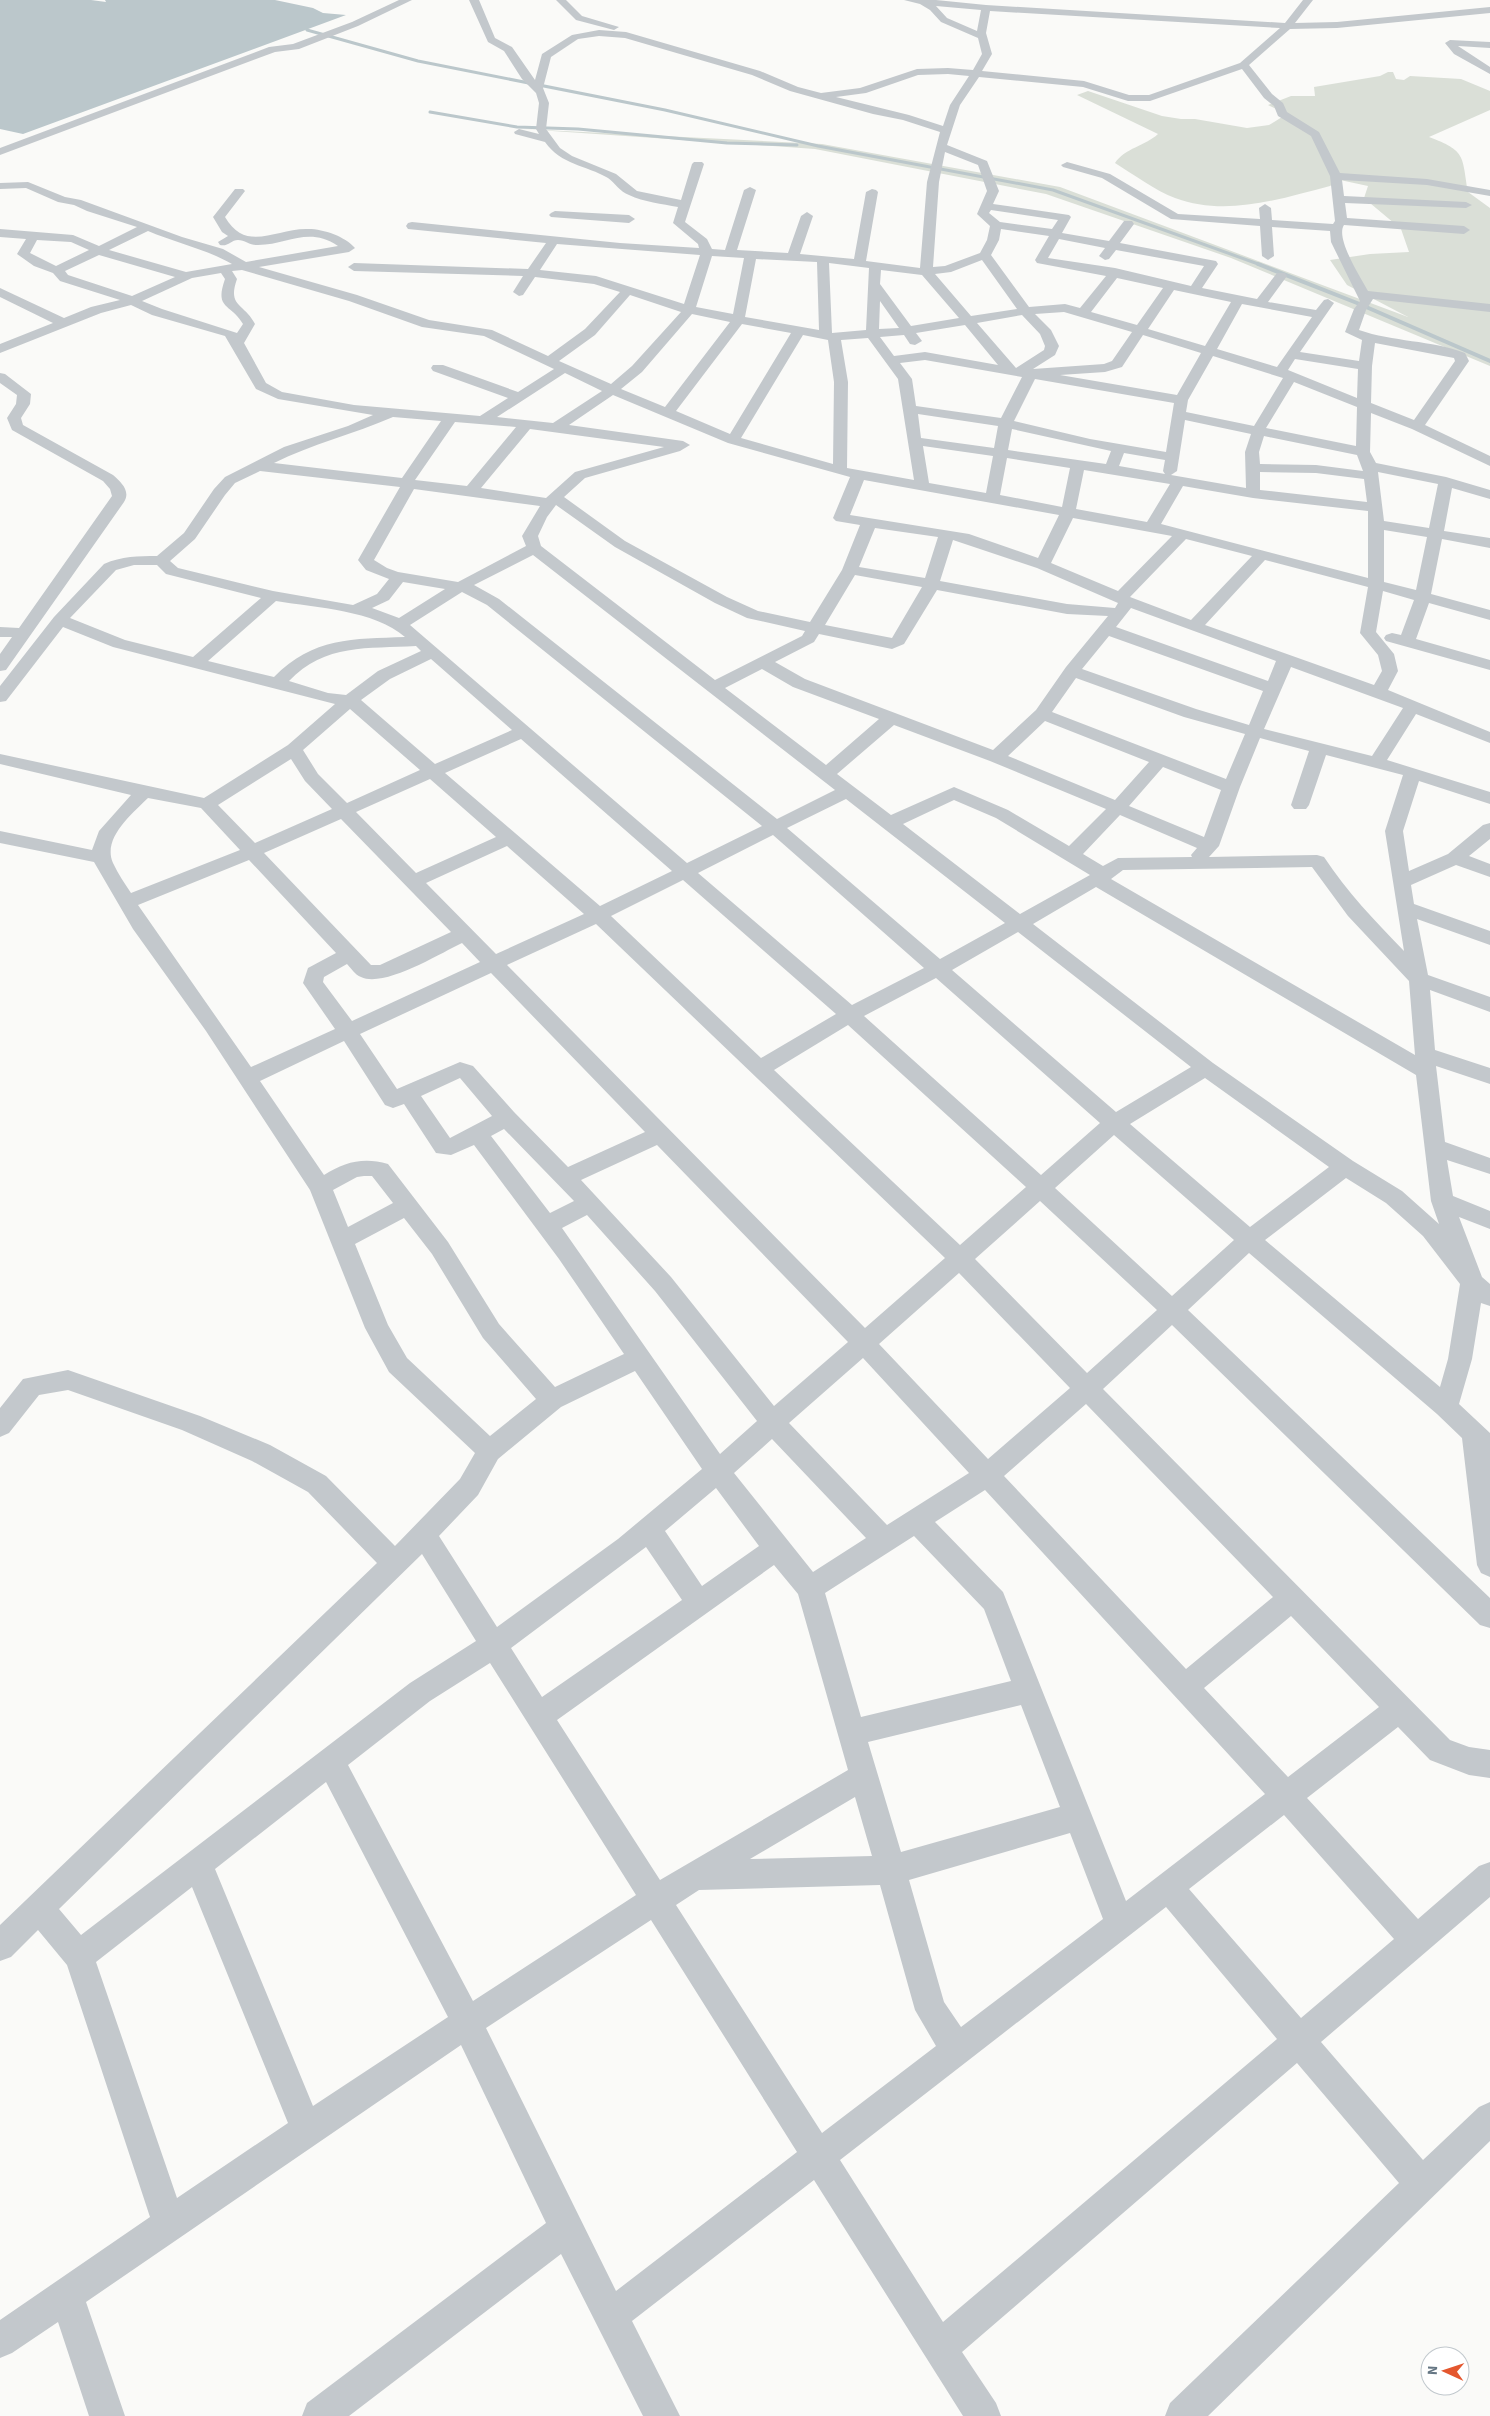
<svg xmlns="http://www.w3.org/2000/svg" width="1490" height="2416" font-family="'Source Sans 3',sans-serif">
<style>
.green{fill:#dadfd7}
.water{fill:#bbc7cb}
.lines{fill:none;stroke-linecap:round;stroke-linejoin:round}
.stream-far1{stroke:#bbc7cb;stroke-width:3}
.stream{stroke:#bbc7cb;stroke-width:4}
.street{fill:#c3c8cc;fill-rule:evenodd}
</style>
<rect width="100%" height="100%" fill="#fafaf8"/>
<path class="green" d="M1388,72H1393L1396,79L1404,80L1410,76L1461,79L1490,91V110L1429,137C1466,151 1462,155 1468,192L1490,208V366L1231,258L1046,194L815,149L523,129L822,144L1060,187L1408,317L1347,285L1330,260L1370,254L1409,252L1401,229L1364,198L1368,186L1340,180L1330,186C1280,199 1226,217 1175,198C1156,191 1133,174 1115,163C1125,148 1145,146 1158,134L1077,95L1088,91L1162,116L1181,119H1195L1247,128L1269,125L1287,114L1268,105L1291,96H1315L1314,87L1380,76Z"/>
<path class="water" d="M0,0H91L106,2L105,0H275L313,8L323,13L346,15L23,134L0,129Z"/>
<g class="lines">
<g class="stream-far1">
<path d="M307,30L418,61L665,110L818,146L1053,190L1261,265"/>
<path d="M430,112L517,127L578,129L727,143L797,145"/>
</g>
<path class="stream" d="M1258,264L1357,303L1490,361"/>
<g class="street">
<path d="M399,0H412L358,26L299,49L275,52L0,155V148L269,47L293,44L352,22Z"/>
<path d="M469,0H479L495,38L512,47L535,80L542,54L572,35L599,30L626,32L760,71L798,87L821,93L860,88L917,69L948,68L973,70L982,54L978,38L941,22L930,10L920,4L904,0H936L986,5L1285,23L1303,0H1313L1295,23L1337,22L1490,7V13L1337,28L1290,29L1249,65L1272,94L1283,103L1287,112L1319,132L1340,173L1427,179L1490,190V196L1427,185L1342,180L1344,196L1466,202L1472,205L1466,208L1345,203L1347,218L1464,226L1470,230L1464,234L1344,225C1335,238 1361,278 1368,291L1490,304V312L1373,299L1366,310L1359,330C1393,342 1431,340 1465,353L1469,361L1425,425L1490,456V466L1412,429L1371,413L1370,452L1376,463L1446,477L1490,490V499L1452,488L1444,531L1490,538V548L1442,539L1431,594L1490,610V620L1429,603L1416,639L1490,660V670L1386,641L1384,638L1386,635L1392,633L1401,635L1414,600L1383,591L1376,632L1394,654L1398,671L1388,690L1490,732V743L1416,714L1387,760L1490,792V804L1419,781L1403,831L1409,871L1448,854L1483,825L1490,823V839L1469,856L1490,864V877L1456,865L1411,885L1414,904L1490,931V945L1417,919L1428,975L1490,997V1012L1430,990L1435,1050L1490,1068V1084L1436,1066L1445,1142L1490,1158V1174L1447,1160L1453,1196L1490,1211V1229L1459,1217L1482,1277L1490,1284V1306L1481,1303L1472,1359L1459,1404L1490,1433V1577L1481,1573L1477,1565L1462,1438L1437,1414L1249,1253L1188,1310L1490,1598V1628L1480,1625L1172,1325L1103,1389L1450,1740L1469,1747L1490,1750V1778L1469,1775L1430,1760L1398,1727L1307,1798L1418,1919L1479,1866L1490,1862V1897L1321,2042L1423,2160L1479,2107L1490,2102V2141L1208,2416H1165L1170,2403L1399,2183L1297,2063L962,2352L996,2403L1001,2416H963L814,2180L632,2321L680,2416H643L561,2254L349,2416H302L307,2403L546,2223L461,2045L86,2302L125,2416H89L58,2322L12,2353L0,2358V2320L150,2217L67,1965L38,1930L11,1957L0,1961V1925L377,1563L308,1492L252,1461L182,1430L68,1390L39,1395L9,1433L0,1437V1408L23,1379L68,1370L200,1416L270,1445L326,1476L395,1546L460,1479L475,1453L389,1372L365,1328L310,1190L206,1031L133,929L94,862L0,843V831L92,850L99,831L131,795L0,764V754L204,798L288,745L335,704L113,647L63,627L6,701L0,702V686L54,617L104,564C122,556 138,556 157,556L184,533L214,489L225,477L284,447L348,426L373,415L278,399L256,389L225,336L152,315L131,305L101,313L0,353V344L53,323L0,297V288L64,318L91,307L120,300L60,281L53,273L34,266L17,254L26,239L0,237V229L73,235L99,246L137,227L87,211L74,205L58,202L26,188L0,189V183L28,182L65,197L81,200L182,237L223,249L246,262L338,246C308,226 288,245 258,245C251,246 245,240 238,240C231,240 228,247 220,245L218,242L228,236L222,232L213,217L235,189H243L245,191L225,217C246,253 275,229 306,229C321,228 345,236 355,248L349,252L259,267L357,295L429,320L492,330L548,356L585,329L620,292L594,284L535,277L523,295L519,296L513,292L523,276L354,271L348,267L354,263L528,269L546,243L408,229L406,226L408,223L412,222L620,243L699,248L698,244L673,223L678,207C662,204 644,202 629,195C620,192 615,183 608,178C586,165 561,165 545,142L515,134L514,132L519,129L539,134L536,129L539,103L536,93L522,79L504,51L488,42ZM936,6L981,10L977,31L947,18ZM990,11L1280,28L1240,63L1149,95H1129L1084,81L982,71L992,54L986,33ZM599,36L625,38L752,75L790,91L873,114L903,120L940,132L927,182L920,268L866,261L878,192L876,190L872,189L866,192L854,259L800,254L813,216L807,212L801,216L788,253L737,250L756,190L750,187L744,190L725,250L712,249L707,239L685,222L704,164L702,162H694L692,164L681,200L637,191L616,174L572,156L560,148L546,129L549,103L543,88L551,57L578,39ZM1242,69L1264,98L1274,106L1278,116L1311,136L1330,176L1335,221L1333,224L1272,220L1271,208L1265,204L1259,208L1260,219L1178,214L1110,174L1067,162L1061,165L1063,167L1102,178L1171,219L1260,226L1262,256L1268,260L1274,256L1272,227L1330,231L1331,242L1360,301L1354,309L1345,332L1362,340L1359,361L1300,352L1334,303L1328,299L1324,300L1316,310L1268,302L1287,276L1285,273H1277L1257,299L1202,288L1218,264L1216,261L1120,243L1134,224L1132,221H1124L1109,241L1062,233L1071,217L1069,215L993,204L999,191L987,161L947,145L960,105L979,77L1083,87L1128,101H1150ZM948,74L969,76L950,105L943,126L909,115L836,97L866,93L918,75ZM945,152L978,165L987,191L977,214L990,226L987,240L980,253L945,266L933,267L939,182ZM991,210L1058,220L1052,229L1000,222L989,213ZM1001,229L1049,236L1035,260L1037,263L1106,276L1080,308L1065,304L1029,307L991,255L999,240ZM148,231C176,243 206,249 232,264L186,272L109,250ZM1059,239L1105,248L1099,256L1105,260L1109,259L1116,250L1204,266L1191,286L1115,268L1048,258ZM37,240L71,242L89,250L56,266L30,253ZM557,244L700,255L684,304L596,276L540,270ZM99,255L175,277L132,296L68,275L65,271ZM712,256L744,258L733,314L696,307ZM756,259L817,262L819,330L745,317ZM982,260L1017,309L971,316L935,274L951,272ZM829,263L869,268L866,330L832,333ZM242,270L349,301L422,327L484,336L554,369L518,392L443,365H433L431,368L433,371L508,398L480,416L354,405L282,392L266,383L244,343L255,324C244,303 227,307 237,279L232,271ZM881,270L922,275L959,318L911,326L880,284ZM221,273L225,279C214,310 231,303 243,324L237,333L162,309L142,301L192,278ZM1117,278L1163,288L1137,325L1091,312ZM1174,290L1231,302L1205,346L1148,329ZM630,295L681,312L632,366L611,384L559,361L595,335ZM880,301L899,328L879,329ZM1242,304L1312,317L1277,367L1217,349ZM1064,312L1132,332L1112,361L1104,364L1033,369L1055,355L1059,346L1051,330L1035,314ZM692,314L730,322L665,407L621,389L642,372ZM1022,315L1040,334L1045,346L1044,350L1016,368L977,323ZM742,324L791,333L730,434L676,411ZM965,325L998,365L925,352L894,356L880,337L904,335L910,344L915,345L922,341L916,333ZM803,335L828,340L834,382L833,464L741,438ZM1143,335L1201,353L1177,395L1060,375L1105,372L1122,367ZM868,338L898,379L914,480L847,468L848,382L841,340ZM1375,343L1454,358L1455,361L1414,420L1371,403L1372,366ZM1213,356L1283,378L1254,426L1186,412L1188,400ZM1295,359L1358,369L1357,398L1288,370ZM925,360L1022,377L1001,418L916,406L912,379L900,363ZM565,373L602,391L553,423L497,417ZM1035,379L1174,403L1166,452L1090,439L1014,421ZM1294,382L1357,407L1356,446L1266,428ZM613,395L728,443L850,477L833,518L836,521L860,525L842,570L810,622L758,611L727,597L625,541L564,497L585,478L680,451L690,445L683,441L569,425ZM918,414L998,426L994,448L921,438ZM393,417L441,421L402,478L274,463C312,444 354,434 393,417ZM1185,420L1251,434L1245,452L1246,488L1171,475L1177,471ZM455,422L516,427L467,486L415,480ZM530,429L664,447L575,472L546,498L481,488ZM1012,429L1111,451L1106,464L1008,450ZM1264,436L1357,455L1363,471L1316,465L1260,464L1259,452ZM923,446L993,456L986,493L929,483ZM1124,453L1165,460L1163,471L1165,474L1119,466ZM1007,458L1070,468L1062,507L1000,495ZM1084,470L1170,484L1147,522L1076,509ZM260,471L400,487L358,560L366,570L389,579L377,594L353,605L273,591L178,568L170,561L195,539L225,495L235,483ZM1260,472L1316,473L1364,479L1367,502L1260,490ZM1378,472L1438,484L1429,528L1384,521ZM864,480L1059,515L1038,558L969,534L850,515ZM1183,486L1253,498L1368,511V578L1161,524ZM414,489L540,506L522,536L526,546L458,582L398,572L387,568L374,560ZM556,505L615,547L715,603L747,618L805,631L802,636L715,680L541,546L538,536L547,517ZM1073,518L1172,536L1118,591L1051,563ZM875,528L938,537L925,578L859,567ZM1384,530L1427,537L1416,590L1384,582ZM1186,539L1252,556L1191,620L1130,597ZM953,540L1037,568L1118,603L1115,608L1067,604L940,581ZM533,555L835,790L777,819L499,599L474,585ZM1265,560L1368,587L1360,633L1378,655L1382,671L1374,685L1205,625ZM134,565H157L166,574L261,598L193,657L125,640L70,618L116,570ZM855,575L922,587L892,638L825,625ZM403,582L445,589L399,618L372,608L389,600ZM937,590L1067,614L1108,616L1066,667L1036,710L993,750L805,679L775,662L814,642L819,634L892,649L904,644ZM462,592L487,605L762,826L687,863L410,625ZM276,601C317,608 374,610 405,637C353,639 313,637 274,677L208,661ZM1131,608L1276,661L1268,681L1116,627ZM1109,636L1263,691L1249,725L1196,709L1082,669ZM416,646L421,651L378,671L346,695L328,693L289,681C325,643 368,649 416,646ZM431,659L512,730L435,764L361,700L390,679ZM1291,667L1403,708L1372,756L1264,729ZM762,669L793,687L879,719L826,765L725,688ZM1076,678L1184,717L1245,734L1226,779L1052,712ZM350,709L420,770L347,803L318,774L303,750ZM1045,721L1149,762L1115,800L1008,756ZM894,725L990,761L1106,809L1069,846L1008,810L954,787L891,815L837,774ZM1260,738L1309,751L1291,805L1294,809H1306L1309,805L1326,755L1403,775L1385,831L1404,951C1375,921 1347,892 1324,857L1317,855L1209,857L1219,846L1240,787ZM521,739L672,871L600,906L445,773ZM291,759L305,781L332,809L255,843L218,805ZM1163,767L1221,790L1204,837L1129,806ZM430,779L496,837L416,873L356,812ZM148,798L201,808L240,850L131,893C125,884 118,874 113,863C102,838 132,814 148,798ZM846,799L1005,923L940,959L787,828ZM954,800L996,818L1090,875L1020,914L903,824ZM1120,815L1197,848L1191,855L1192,857L1118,858L1103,866L1083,854ZM341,819L451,932L380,965H371L264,853ZM773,835L924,968L852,1005L698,873ZM507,846L584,914L496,954L426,883ZM249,860L336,953L308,968L303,983L335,1029L251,1067L138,905ZM1312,867L1348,916L1409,981L1415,1055L1111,879L1123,870ZM683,880L836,1014L761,1058L611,916ZM1096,887L1416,1075L1431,1201L1439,1224L1402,1191L1353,1161L1213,1063L1033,924ZM596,924L945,1258L865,1328L507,965ZM1018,932L1191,1067L1116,1112L952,970ZM462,943L480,962L352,1021L323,982L324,977L347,964C351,968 355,975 361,977C384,988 439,954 462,943ZM491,973L645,1132L568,1167L514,1112L473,1066L460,1062L397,1089L360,1034ZM936,978L1100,1123L1041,1175L864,1016ZM848,1025L1026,1187L960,1245L774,1070ZM344,1041L385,1105L393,1108L404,1104L436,1153L451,1155L474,1145L559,1259L624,1354L555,1387L499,1324L448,1242L388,1164C363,1157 345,1162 324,1175L260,1081ZM460,1078L492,1116L450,1138L421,1096ZM1205,1078L1329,1167L1250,1227L1130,1124ZM504,1129L574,1201L550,1213L491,1136ZM1114,1135L1234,1240L1172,1296L1055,1188ZM657,1145L848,1342L774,1406L671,1277L581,1180ZM364,1176H372L393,1203L348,1227L333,1190L357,1177ZM1346,1178L1386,1203L1423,1236L1460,1284L1448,1359L1440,1387L1265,1240ZM1040,1201L1157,1310L1087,1373L975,1259ZM587,1215L655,1291L757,1421L720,1454L562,1228ZM404,1218L432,1254L483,1338L536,1399L490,1436L407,1358L388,1325L355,1244ZM959,1273L1070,1388L988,1459L879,1344ZM863,1358L969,1473L887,1525L789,1423ZM635,1371L702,1469L618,1539L497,1627L439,1536L478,1495L498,1459L561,1407ZM1086,1404L1273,1597L1186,1669L1004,1476ZM772,1439L866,1538L813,1572L734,1473ZM716,1488L759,1546L702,1586L665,1531ZM985,1490L1265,1794L1126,1901L1003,1592L935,1522ZM914,1536L984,1609L1011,1681L861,1717L825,1593ZM646,1547L682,1600L542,1697L511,1648ZM422,1554L476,1641L410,1683L81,1935L59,1909ZM774,1565L798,1594L848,1770L660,1880L557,1720ZM1291,1616L1379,1707L1288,1777L1204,1688ZM490,1663L636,1895L473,2001L348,1765L430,1701ZM1021,1705L1060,1807L901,1852L868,1742ZM326,1782L448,2017L313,2106L215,1869ZM855,1797L872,1856L750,1859ZM1284,1815L1394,1939L1301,2018L1189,1889ZM1070,1833L1103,1919L961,2027L944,2002L909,1880ZM880,1885L915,2010L936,2046L822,2133L676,1905L699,1890ZM192,1887L288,2123L177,2198L96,1962ZM1166,1907L1277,2039L943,2322L840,2160ZM651,1920L797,2152L616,2291L486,2028Z"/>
<path d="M556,0H566L582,16L619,27L614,30L576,20Z"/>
<path d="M1450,40L1490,42V48L1458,46L1490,67V74L1454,54L1445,43Z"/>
<path d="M555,211L629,215L635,219L629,223L551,217L549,215L551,213Z"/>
<path d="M0,373L5,374L31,394L30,404L21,418L23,425L113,475C121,482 131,491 124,502L6,670L0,671V654L12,637H0V627L19,628L112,496L110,489L103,481L12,430L7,418L16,404L17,395L0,383Z"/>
</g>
</g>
<g transform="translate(1445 2371) rotate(273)"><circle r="24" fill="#ffffff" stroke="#c1c8cd"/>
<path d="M0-4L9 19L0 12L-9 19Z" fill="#e4572e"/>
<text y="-8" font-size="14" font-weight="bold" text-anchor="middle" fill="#657683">N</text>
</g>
</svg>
